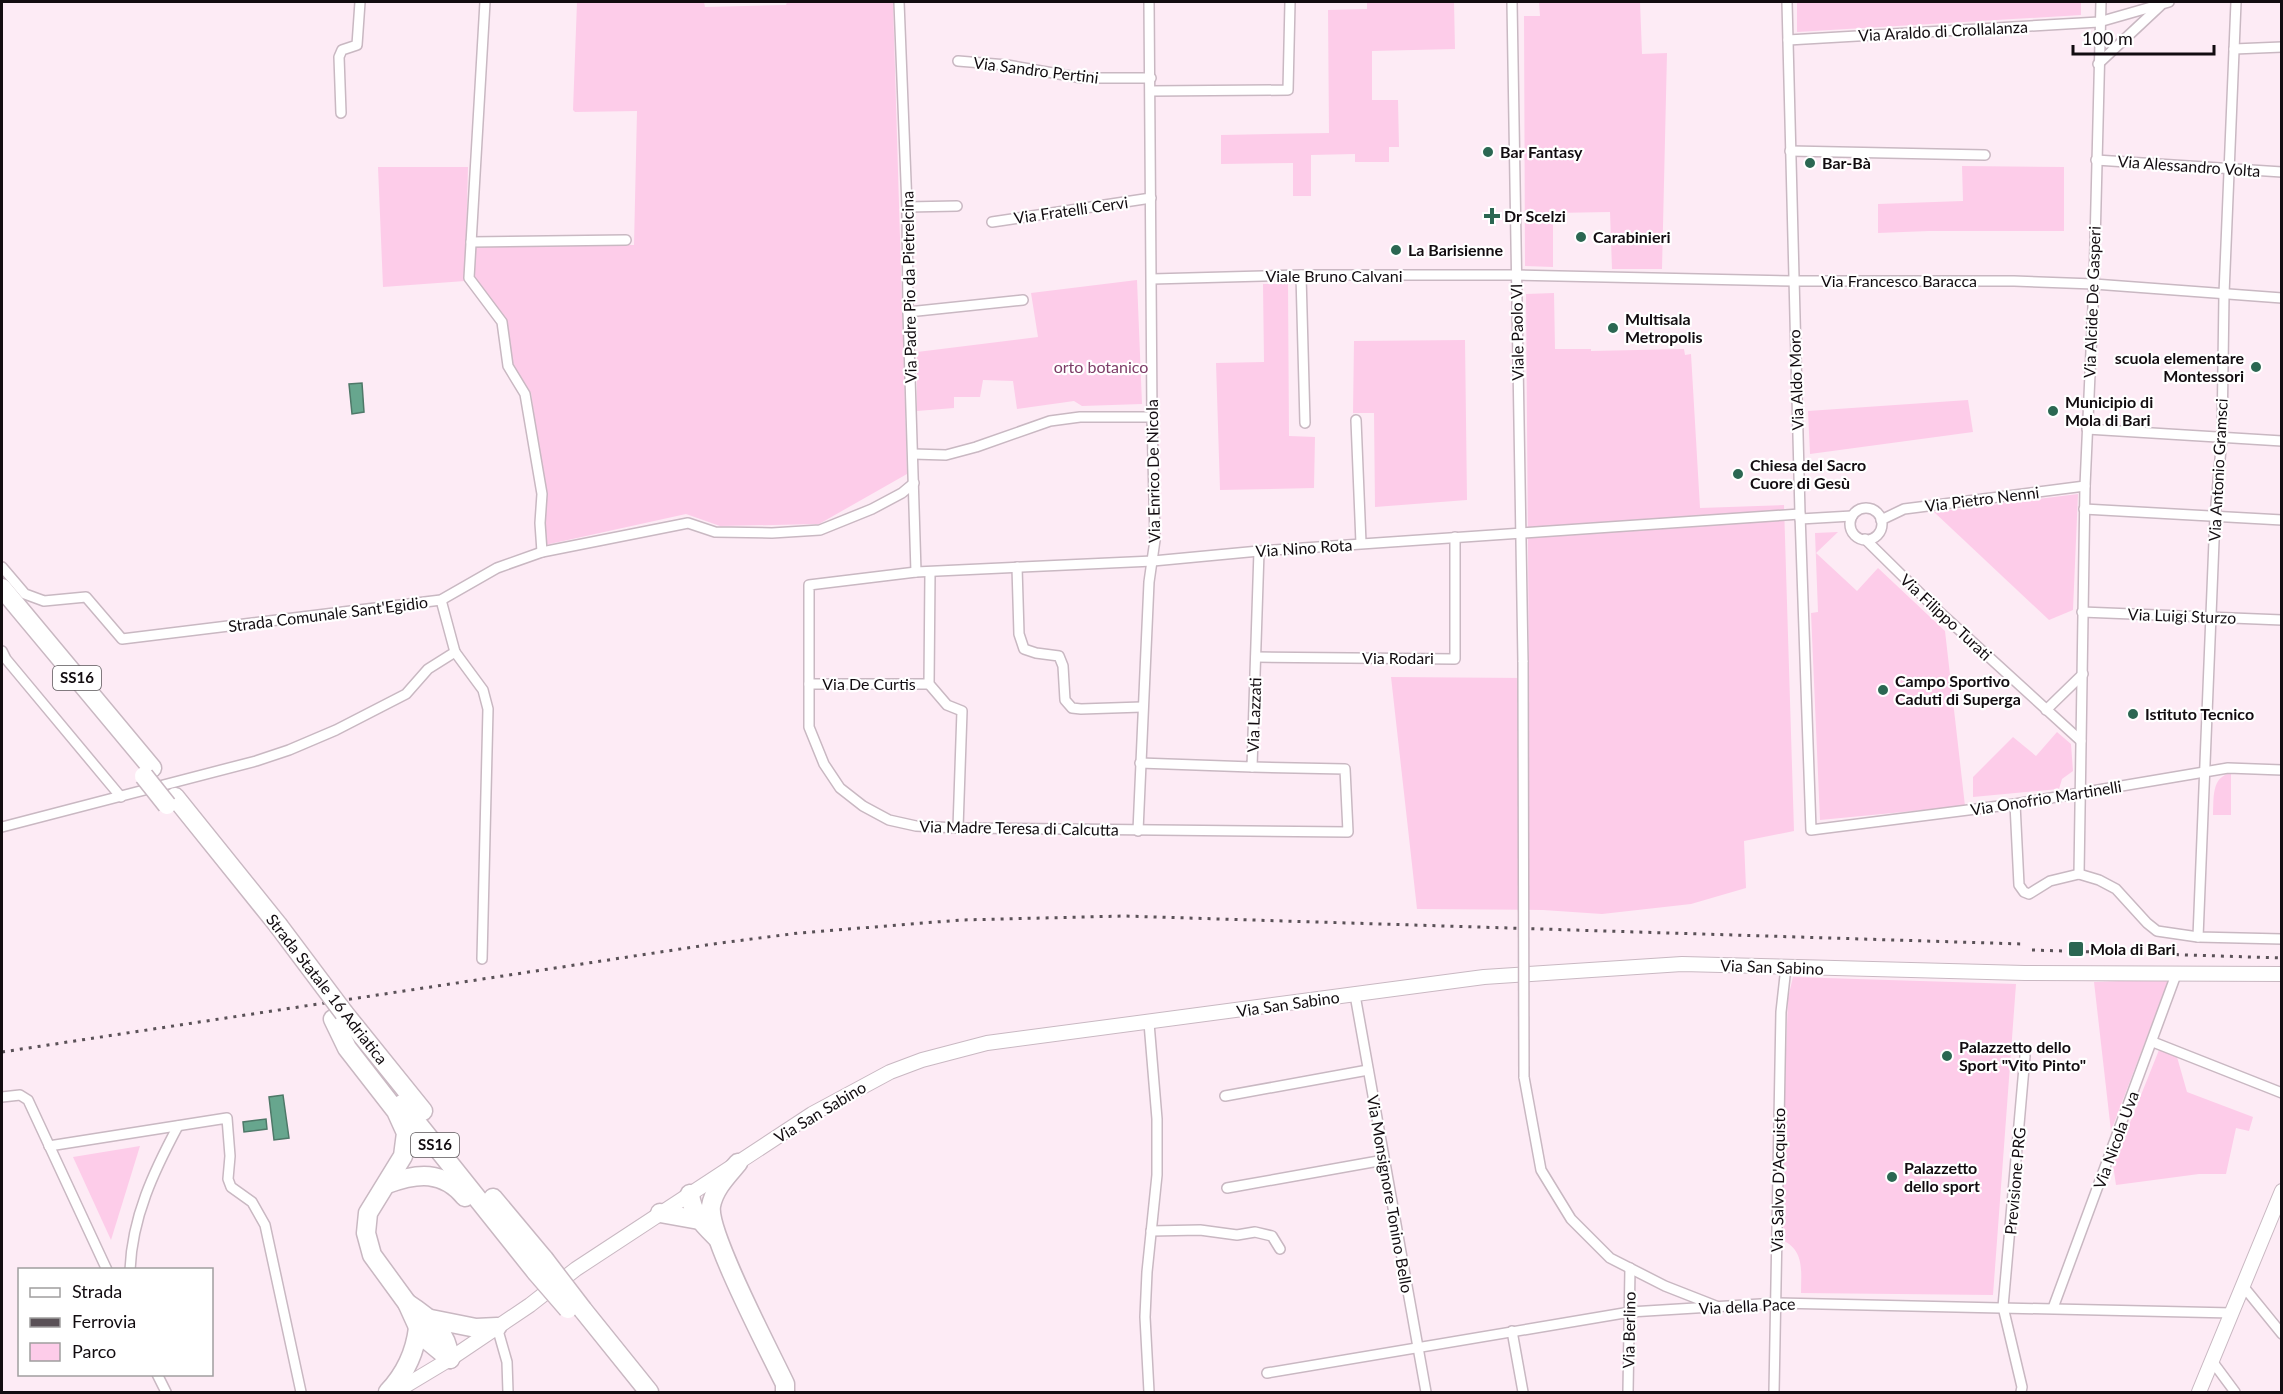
<svg xmlns="http://www.w3.org/2000/svg" width="2283" height="1394" font-family="Lato,sans-serif">
<style>
.green{fill:#fdcce9}
.water{fill:#67a68e;stroke:#4e7868;stroke-width:1.5}
.lines{fill:none;stroke-linecap:round;stroke-linejoin:round}
.street-casing{stroke:#c9b8c2;stroke-width:12}
.secondary-casing{stroke:#c9b8c2;stroke-width:16}
.highway-casing{stroke:#c9b8c2;stroke-width:21}
.street{stroke:#fff;stroke-width:9}
.secondary{stroke:#fff;stroke-width:14}
.highway{stroke:#fff;stroke-width:18}
.rail{stroke:#5a5157;stroke-width:3;stroke-dasharray:3 6;stroke-linecap:butt}
.street-bridge-casing{stroke:#c9b8c2;stroke-width:12;stroke-linecap:butt}
.highway-bridge-casing{stroke:#c9b8c2;stroke-width:21;stroke-linecap:butt}
.street-bridge{stroke:#fff;stroke-width:9}
.highway-bridge{stroke:#fff;stroke-width:18}
.poi-dot{fill:#2b6752;stroke:#fff;stroke-width:2}
.labels{text-anchor:middle;stroke-width:4.5;stroke-linejoin:round;paint-order:stroke}
.shield{fill:#fff;stroke:#595558;stroke-width:1.5}
.shield-label{font-size:15px;font-weight:bold;fill:#120c10}
.street-label{font-size:16px;fill:#120c10;stroke:#fff}
.poi-label{font-size:16px;font-weight:bold;fill:#120c10;stroke:#fff;text-anchor:start}
.park-label{font-size:16px;fill:#7d3c67;stroke:#fff}
</style>
<rect width="100%" height="100%" fill="#fdebf5"/>
<g class="green">
<path d="M577,2H704L705,7L786,5L787,2H893L907,474L819,524L720,526L686,514L545,545L546,495L531,393L513,364L506,318L473,276L475,246L634,245L637,111L575,112L573,110Z"/>
<path d="M1367,2H1454L1455,49L1372,51V100H1398L1399,147H1389V162H1355V154L1311,155V196H1293V163L1221,164V135L1329,133L1328,10L1367,9Z"/>
<path d="M1539,2H1640L1642,54L1667,53L1662,269H1612L1610,212L1553,213V267L1525,266L1524,16H1540Z"/>
<path d="M1797,2H2081V15L1797,32Z"/>
<path d="M1962,166L2064,167V231H1929L1878,233V204L1963,201Z"/>
<path d="M378,167H468L465,281L383,287Z"/>
<path d="M1137,280L1142,404L1082,406L1074,401L1017,409L1013,381L983,380L980,397H954V408L917,411V352L1038,337L1031,293Z"/>
<path d="M1263,284H1288L1289,436L1315,437L1314,488L1220,490L1216,363L1264,362Z"/>
<path d="M1554,293L1555,349H1591V351L1684,349L1685,355L1691,354L1700,508L1784,505L1794,831L1744,841L1746,888L1691,904L1602,914L1543,910L1417,909L1391,677L1529,678L1526,294Z"/>
<path d="M1465,340L1467,500L1375,507L1374,413H1353L1354,341Z"/>
<path d="M1968,400L1973,432L1810,454L1808,411Z"/>
<path d="M2078,494L2073,610L2049,620L1934,512Z"/>
<path d="M1838,532L1816,553L1857,591L1878,568L1945,631L1965,806L1820,820L1811,613L1818,612L1815,533Z"/>
<path d="M2057,732L2071,744L2073,771L2062,779L2059,789L1973,797V777L2013,737L2036,756Z"/>
<path d="M2231,773V815H2213C2214,798 2211,777 2231,773Z"/>
<path d="M1793,977L2016,984L1993,1295L1801,1293C1801,1272 1805,1250 1782,1240L1783,1114L1787,1112L1784,1106L1788,998Z"/>
<path d="M2169,979L2111,1131L2094,982Z"/>
<path d="M2159,1050L2177,1057L2187,1092L2253,1117L2249,1131L2236,1128L2226,1174H2199L2116,1185L2113,1165Z"/>
<path d="M140,1146L111,1240L73,1157Z"/>
</g>
<g class="water">
<path d="M362,383L364,412L352,414L349,384Z"/>
<path d="M283,1095L289,1138L274,1140L269,1097Z"/>
<path d="M266,1119L267,1129L244,1132L243,1122Z"/>
</g>
<g class="lines">
<defs>
<g id="street">
<path d="M485,2L469,278L502,322L508,366L525,394L542,494L540,523L542,552"/>
<path d="M899,2L907,207L908,312L916,572"/>
<path d="M1512,2L1523,662"/>
<path d="M1787,2L1800,514L1811,830L2015,804L2228,768L2282,770"/>
<path d="M1788,40L2099,22L2169,2"/>
<path d="M2234,49L2282,47"/>
<path d="M958,61L1007,65L1082,78H1151"/>
<path d="M2098,64L2160,6"/>
<path d="M1151,91L1288,90L1290,2"/>
<path d="M341,113L339,57L342,50L357,45L360,2"/>
<path d="M1790,151L1985,155"/>
<path d="M2096,160L2282,172"/>
<path d="M907,207L957,206"/>
<path d="M992,222L1151,198"/>
<path d="M471,242L626,240"/>
<path d="M1301,275L1305,423"/>
<path d="M1152,279L1301,275H1516L1794,281H2014L2094,284L2282,298"/>
<path d="M908,312L1023,300"/>
<path d="M1356,420L1361,543"/>
<path d="M2087,429L2282,441"/>
<path d="M913,454L946,455L976,447L1050,421L1080,417H1152"/>
<circle cx="1866" cy="524" r="16"/>
<path d="M2084,509L2282,520"/>
<path d="M1800,519L1852,516"/>
<path d="M1881,520L1904,509L2085,486"/>
<path d="M1865,539L1933,606L2081,741"/>
<path d="M2,567L25,594L44,601L86,597L122,639L441,600L497,568L542,552L688,523L715,532L772,533L820,530L872,509L902,493L914,483"/>
<path d="M1017,567L1019,634L1024,649L1036,653L1059,656L1063,666L1065,700L1072,708L1081,709L1142,707"/>
<path d="M930,573L929,684L947,705L962,711L958,828"/>
<path d="M2082,612L2282,620"/>
<path d="M2,651L6,659L121,797"/>
<path d="M455,652L483,690L488,709L482,959"/>
<path d="M1256,657L1455,659V537"/>
<path d="M809,684H929"/>
<path d="M2046,710L2083,674"/>
<path d="M1140,763L1252,767L1259,551"/>
<path d="M1252,767L1345,769L1348,832L958,828L916,826L889,820L863,806L840,788L824,764L809,727V585L916,572L1153,561L1259,551L1800,514"/>
<path d="M2015,804L2019,885L2024,892L2029,894L2050,881L2079,874L2099,880L2116,889L2147,923L2157,931L2198,937L2282,939"/>
<path d="M2,827L256,761L289,750L336,730L406,694L428,669L455,652L441,600"/>
<path d="M1138,831L1149,582L1155,540L1152,417L1149,2"/>
<path d="M2079,874L2085,486L2094,284L2101,2"/>
<path d="M2198,937L2215,516L2222,437L2224,294L2236,2"/>
<path d="M1355,995L1426,1392"/>
<path d="M1149,1023L1157,1119V1175L1147,1272L1145,1317L1149,1392"/>
<path d="M2153,1042L2282,1093"/>
<path d="M1524,1077L1541,1170L1571,1219L1610,1258L1665,1286L1716,1306"/>
<path d="M1225,1096L1368,1070"/>
<path d="M2,1097L20,1095L28,1100L107,1270"/>
<path d="M49,1146L227,1118L230,1156L228,1179L231,1187L252,1202L265,1225L301,1392"/>
<path d="M1227,1188L1384,1160"/>
<path d="M1151,1231L1200,1230L1237,1235L1255,1232L1272,1236L1280,1249"/>
<path d="M130,1270C132,1217 154,1171 178,1126"/>
<path d="M2243,1286L2282,1334"/>
<path d="M2053,1308L2177,972"/>
<path d="M497,1327L507,1362L508,1392"/>
<path d="M1512,1331L1523,1392"/>
<path d="M2212,1361L2235,1392"/>
<path d="M1267,1373L1630,1312L1777,1303L2232,1313"/>
<path d="M157,1374L166,1392"/>
<path d="M1628,1392L1630,1268"/>
<path d="M1774,1392L1781,1012L1786,967"/>
<path d="M2021,1392L2022,1387L2003,1307L2025,1056"/>
</g>
<g id="secondary">
<path d="M395,1392L450,1359L530,1305L576,1269L812,1114L890,1072L922,1060L987,1043L1484,977L1682,964L2025,973L2282,974"/>
<path d="M2199,1392L2282,1191"/>
</g>
<g id="highway">
<path d="M2,588L152,768"/>
<path d="M175,797L278,925"/>
<path d="M344,1013L423,1111"/>
<path d="M333,1019L347,1048L396,1111L406,1133L403,1156L368,1213L366,1233L372,1255L407,1303L422,1336L450,1359"/>
<path d="M402,1104L536,1272"/>
<path d="M738,1163C727,1176 714,1189 711,1206C707,1233 770,1352 785,1384V1392"/>
<path d="M387,1184C417,1173 443,1170 465,1197"/>
<path d="M690,1194C692,1214 703,1224 717,1238"/>
<path d="M493,1198L544,1259"/>
<path d="M660,1213L699,1220"/>
<path d="M407,1303C430,1318 447,1331 450,1359"/>
<path d="M583,1310L649,1392"/>
<path d="M431,1319L476,1328L497,1327"/>
<path d="M388,1392C405,1374 415,1353 418,1328"/>
</g>
</defs>
<use href="#street" class="street-casing"/>
<use href="#secondary" class="secondary-casing"/>
<use href="#highway" class="highway-casing"/>
<use href="#street" class="street"/>
<use href="#secondary" class="secondary"/>
<use href="#highway" class="highway"/>
<g class="rail">
<path d="M2032,950L2282,958"/>
<path d="M2,1052L720,943L799,933L961,920L1124,916L2022,944"/>
</g>
<defs>
<path id="street-bridge" d="M1523,662L1524,1077"/>
<g id="highway-bridge">
<path d="M144,776L167,805"/>
<path d="M278,925L344,1013"/>
<path d="M544,1259L583,1310"/>
<path d="M536,1272L568,1309"/>
</g>
</defs>
<use href="#street-bridge" class="street-bridge-casing"/>
<use href="#highway-bridge" class="highway-bridge-casing"/>
<use href="#street-bridge" class="street-bridge"/>
<use href="#highway-bridge" class="highway-bridge"/>
</g>
<g class="poi-dot">
<circle cx="1488" cy="152" r="6"/>
<circle cx="1810" cy="163" r="6"/>
<path d="M1489 207h6v6h6v6h-6v6h-6v-6h-6v-6h6z"/>
<circle cx="1581" cy="237" r="6"/>
<circle cx="1396" cy="250" r="6"/>
<circle cx="1613" cy="328" r="6"/>
<circle cx="2256" cy="367" r="6"/>
<circle cx="2053" cy="411" r="6"/>
<circle cx="1738" cy="474" r="6"/>
<circle cx="1883" cy="690" r="6"/>
<circle cx="2133" cy="714" r="6"/>
<rect x="2068" y="941" width="16" height="16" rx="3"/>
<circle cx="1947" cy="1056" r="6"/>
<circle cx="1892" cy="1177" r="6"/>
</g>
<g class="labels">
<g class="shield">
<rect x="53" y="666" width="48" height="24" rx="4.5"/>
<rect x="411" y="1133" width="48" height="24" rx="4.5"/>
</g>
<g class="shield-label">
<text x="77" y="683">SS16</text>
<text x="435" y="1150">SS16</text>
</g>
<g class="street-label">
<text transform="translate(1943 31) rotate(-3)" y="6">Via Araldo di Crollalanza</text>
<text transform="translate(1036 70) rotate(7)" y="6">Via Sandro Pertini</text>
<text transform="translate(2189 166) rotate(4)" y="6">Via Alessandro Volta</text>
<text transform="translate(1071 210) rotate(-8)" y="6">Via Fratelli Cervi</text>
<text x="1334" y="282">Viale Bruno Calvani</text>
<text x="1899" y="287">Via Francesco Baracca</text>
<text transform="translate(909 287) rotate(-91)" y="6">Via Padre Pio da Pietrelcina</text>
<text transform="translate(2092 302) rotate(-88)" y="6">Via Alcide De Gasperi</text>
<text transform="translate(1517 332) rotate(-91)" y="6">Viale Paolo VI</text>
<text transform="translate(1796 380) rotate(-92)" y="6">Via Aldo Moro</text>
<text transform="translate(2218 470) rotate(-87)" y="6">Via Antonio Gramsci</text>
<text transform="translate(1153 471) rotate(-91)" y="6">Via Enrico De Nicola</text>
<text transform="translate(1982 499) rotate(-7)" y="6">Via Pietro Nenni</text>
<text transform="translate(1304 548) rotate(-4)" y="6">Via Nino Rota</text>
<text transform="translate(328 614) rotate(-7)" y="6">Strada Comunale Sant'Egidio</text>
<text transform="translate(2182 616) rotate(2)" y="6">Via Luigi Sturzo</text>
<text transform="translate(1946 617) rotate(43)" y="6">Via Filippo Turati</text>
<text x="1398" y="664">Via Rodari</text>
<text x="869" y="690">Via De Curtis</text>
<text transform="translate(1254 715) rotate(-88)" y="6">Via Lazzati</text>
<text transform="translate(2046 798) rotate(-9)" y="6">Via Onofrio Martinelli</text>
<text transform="translate(1019 828) rotate(1)" y="6">Via Madre Teresa di Calcutta</text>
<text transform="translate(1772 967) rotate(2)" y="6">Via San Sabino</text>
<text transform="translate(327 989) rotate(52)" y="6">Strada Statale 16 Adriatica</text>
<text transform="translate(1288 1004) rotate(-8)" y="6">Via San Sabino</text>
<text transform="translate(820 1112) rotate(-31)" y="6">Via San Sabino</text>
<text transform="translate(2116 1140) rotate(-70)" y="6">Via Nicola Uva</text>
<text transform="translate(1778 1180) rotate(-89)" y="6">Via Salvo D'Acquisto</text>
<text transform="translate(2015 1181) rotate(-85)" y="6">Previsione PRG</text>
<text transform="translate(1390 1194) rotate(80)" y="6">Via Monsignore Tonino Bello</text>
<text transform="translate(1747 1306) rotate(-3)" y="6">Via della Pace</text>
<text transform="translate(1629 1330) rotate(-89)" y="6">Via Berlino</text>
</g>
<g class="poi-label">
<text x="1500" y="158">Bar Fantasy</text>
<text x="1822" y="169">Bar-Bà</text>
<text x="1504" y="222">Dr Scelzi</text>
<text x="1593" y="243">Carabinieri</text>
<text x="1408" y="256">La Barisienne</text>
<text x="1625" y="325">Multisala<tspan x="1625" dy="18">Metropolis</tspan></text>
<text x="2244" y="364" text-anchor="end">scuola elementare<tspan x="2244" dy="18">Montessori</tspan></text>
<text x="2065" y="408">Municipio di<tspan x="2065" dy="18">Mola di Bari</tspan></text>
<text x="1750" y="471">Chiesa del Sacro<tspan x="1750" dy="18">Cuore di Gesù</tspan></text>
<text x="1895" y="687">Campo Sportivo<tspan x="1895" dy="18">Caduti di Superga</tspan></text>
<text x="2145" y="720">Istituto Tecnico</text>
<text x="2090" y="955">Mola di Bari</text>
<text x="1959" y="1053">Palazzetto dello<tspan x="1959" dy="18">Sport "Vito Pinto"</tspan></text>
<text x="1904" y="1174">Palazzetto<tspan x="1904" dy="18">dello sport</tspan></text>
</g>
<g class="park-label">
<text x="1101" y="373">orto botanico</text>
</g>
</g>
<rect width="2283" height="1394" fill="none" stroke="#120c10" stroke-width="6"/>
<rect x="18" y="1268" width="195" height="108" fill="#ffffff" stroke="#a09e9f" stroke-width="1.5"/>
<rect x="30" y="1288" width="30" height="9" fill="#ffffff" stroke="#a09e9f" stroke-width="1.5"/>
<text x="72" y="1298" font-size="18" fill="#120c10">Strada</text>
<rect x="30" y="1318" width="30" height="9" fill="#5a5157" stroke="#a09e9f" stroke-width="1.5"/>
<text x="72" y="1328" font-size="18" fill="#120c10">Ferrovia</text>
<rect x="30" y="1343" width="30" height="18" fill="#fdcce9" stroke="#a09e9f" stroke-width="1.5"/>
<text x="72" y="1358" font-size="18" fill="#120c10">Parco</text>
<path d="M2073 45v9h141v-9" fill="none" stroke="#120c10" stroke-width="3"/>
<text x="2082" y="45" font-size="18" fill="#120c10" stroke="#ffffff" stroke-width="4.5" paint-order="stroke">100 m</text>
</svg>
